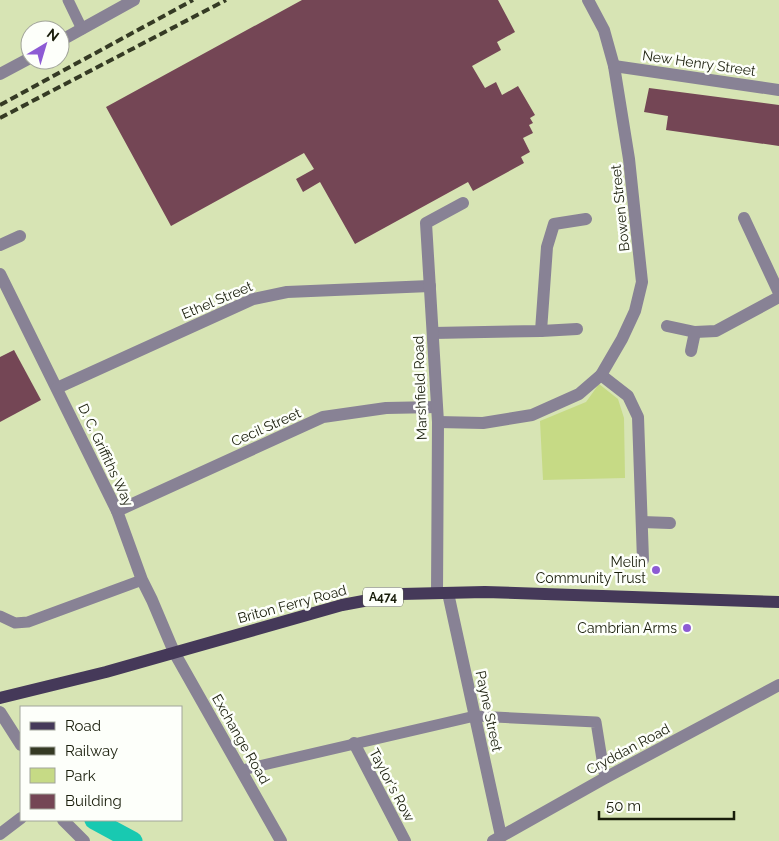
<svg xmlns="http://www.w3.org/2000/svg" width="779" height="841" font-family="Raleway,sans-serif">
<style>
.green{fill:#c6da85}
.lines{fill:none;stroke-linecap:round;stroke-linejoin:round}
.canal{stroke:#18c9b1;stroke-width:19}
.building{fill:#744655}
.lane{stroke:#888295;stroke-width:11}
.street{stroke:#888295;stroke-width:12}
.primary{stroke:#453959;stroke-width:12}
.rail{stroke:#353a24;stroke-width:4;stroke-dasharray:8 4;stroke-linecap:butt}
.poi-dot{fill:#8d5bd4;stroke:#fdfffa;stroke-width:2}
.labels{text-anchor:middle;stroke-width:5;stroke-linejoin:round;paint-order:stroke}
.shield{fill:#fdfffa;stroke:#5d6153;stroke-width:1}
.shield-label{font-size:12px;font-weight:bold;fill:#191d0b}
.street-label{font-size:14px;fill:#191d0b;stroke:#fdfffa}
.poi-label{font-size:14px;fill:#191d0b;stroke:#fdfffa;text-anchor:end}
</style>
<rect width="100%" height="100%" fill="#d7e4b4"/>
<path class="green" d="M599,384L618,399L624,418L625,478L543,480L540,421L586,402Z"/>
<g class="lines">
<path class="canal" d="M94,820L133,841"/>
</g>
<g class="building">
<path d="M302,0H498L515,32L497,42L501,50L472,66L485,88L496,82L502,95L518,86L535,115L530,118L533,123L529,125L533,133L523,138L530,152L521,157L524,163L473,191L468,182L355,244L320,182L303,192L296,179L314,169L304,153L171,226L106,107Z"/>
<path d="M649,88L779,105V146L666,130L668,116L644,112Z"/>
<path d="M14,350L41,400L0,422V357Z"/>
</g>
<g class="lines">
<g class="lane">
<path d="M68,0L82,29"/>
<path d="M0,616L15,623L28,622L142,580"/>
<path d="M242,770L475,716L596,722L605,778"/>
</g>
<g class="street">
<path d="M60,41L134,0"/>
<path d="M614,66L779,90"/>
<path d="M0,74L30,58"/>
<path d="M744,218L779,293"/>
<path d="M0,245L20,236"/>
<path d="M0,274L117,511L142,580L152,600L174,652L281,841"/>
<path d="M667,326L695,332L716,331L779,297"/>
<path d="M541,331L547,247L554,224L586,219"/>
<path d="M433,333L541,331L577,329"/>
<path d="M691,351L695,332"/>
<path d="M601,375L628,396L638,417L643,560"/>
<path d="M57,388L253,299L287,292L430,286"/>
<path d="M438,422L483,423L532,415L579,394L601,375L622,339L635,311L642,282L629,159L614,66L604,30L588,0"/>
<path d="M117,511L323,417L386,408L437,407"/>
<path d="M642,522L670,523"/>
<path d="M437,593L438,422L426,223L463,203"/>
<path d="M448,593L501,836"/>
<path d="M0,712L21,745"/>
<path d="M354,743L405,841"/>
<path d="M63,820L84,841"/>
<path d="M0,834L21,818"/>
<path d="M493,841L605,778L779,685"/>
</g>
<path class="primary" d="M0,698L106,672L342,605L401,594L485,592L779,602"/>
<g class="rail">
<path d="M0,105L193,0"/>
<path d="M0,118L226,0"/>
</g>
</g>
<g class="poi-dot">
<circle cx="656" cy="570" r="5"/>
<circle cx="687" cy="628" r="5"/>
</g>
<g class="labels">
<rect class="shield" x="363" y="587.5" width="40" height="19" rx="4"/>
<g class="shield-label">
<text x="383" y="601">A474</text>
</g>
<g class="street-label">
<text transform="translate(699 63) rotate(8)" y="5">New Henry Street</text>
<text transform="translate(620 208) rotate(-96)" y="5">Bowen Street</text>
<text transform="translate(217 300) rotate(-23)" y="5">Ethel Street</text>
<text transform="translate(420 388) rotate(-92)" y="5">Marshfield Road</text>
<text transform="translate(266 427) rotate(-24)" y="5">Cecil Street</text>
<text transform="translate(106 455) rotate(65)" y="5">D. C. Griffiths Way</text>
<text transform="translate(292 604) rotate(-15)" y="5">Briton Ferry Road</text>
<text transform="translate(489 711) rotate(78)" y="5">Payne Street</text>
<text transform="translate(241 739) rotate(60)" y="5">Exchange Road</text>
<text transform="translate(628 749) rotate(-28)" y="5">Cryddan Road</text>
<text transform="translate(392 785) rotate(62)" y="5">Taylor's Row</text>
</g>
<g class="poi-label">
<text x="646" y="567">Melin<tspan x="646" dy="16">Community Trust</tspan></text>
<text x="677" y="633">Cambrian Arms</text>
</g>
</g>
<rect x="20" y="706" width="162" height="115" fill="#fdfffa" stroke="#a2a59a"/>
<rect x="30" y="722" width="25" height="8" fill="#453959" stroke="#a2a59a"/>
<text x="65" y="731" font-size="15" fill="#191d0b">Road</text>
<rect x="30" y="747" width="25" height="8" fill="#353a24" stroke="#a2a59a"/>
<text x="65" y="756" font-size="15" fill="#191d0b">Railway</text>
<rect x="30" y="768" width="25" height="15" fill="#c6da85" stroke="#a2a59a"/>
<text x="65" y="781" font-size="15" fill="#191d0b">Park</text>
<rect x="30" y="794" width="25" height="15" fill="#744655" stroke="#a2a59a"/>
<text x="65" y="806" font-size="15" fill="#191d0b">Building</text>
<g transform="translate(45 45) rotate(38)"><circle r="24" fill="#fdfffa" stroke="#a2a59a"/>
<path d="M0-4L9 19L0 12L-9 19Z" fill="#8d5bd4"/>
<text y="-8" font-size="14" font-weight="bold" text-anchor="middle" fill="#191d0b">N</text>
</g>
<path d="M599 811v8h135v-8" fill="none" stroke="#191d0b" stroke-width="2.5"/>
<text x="606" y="811" font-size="15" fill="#191d0b" stroke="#fdfffa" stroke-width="4" paint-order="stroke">50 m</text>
</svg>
